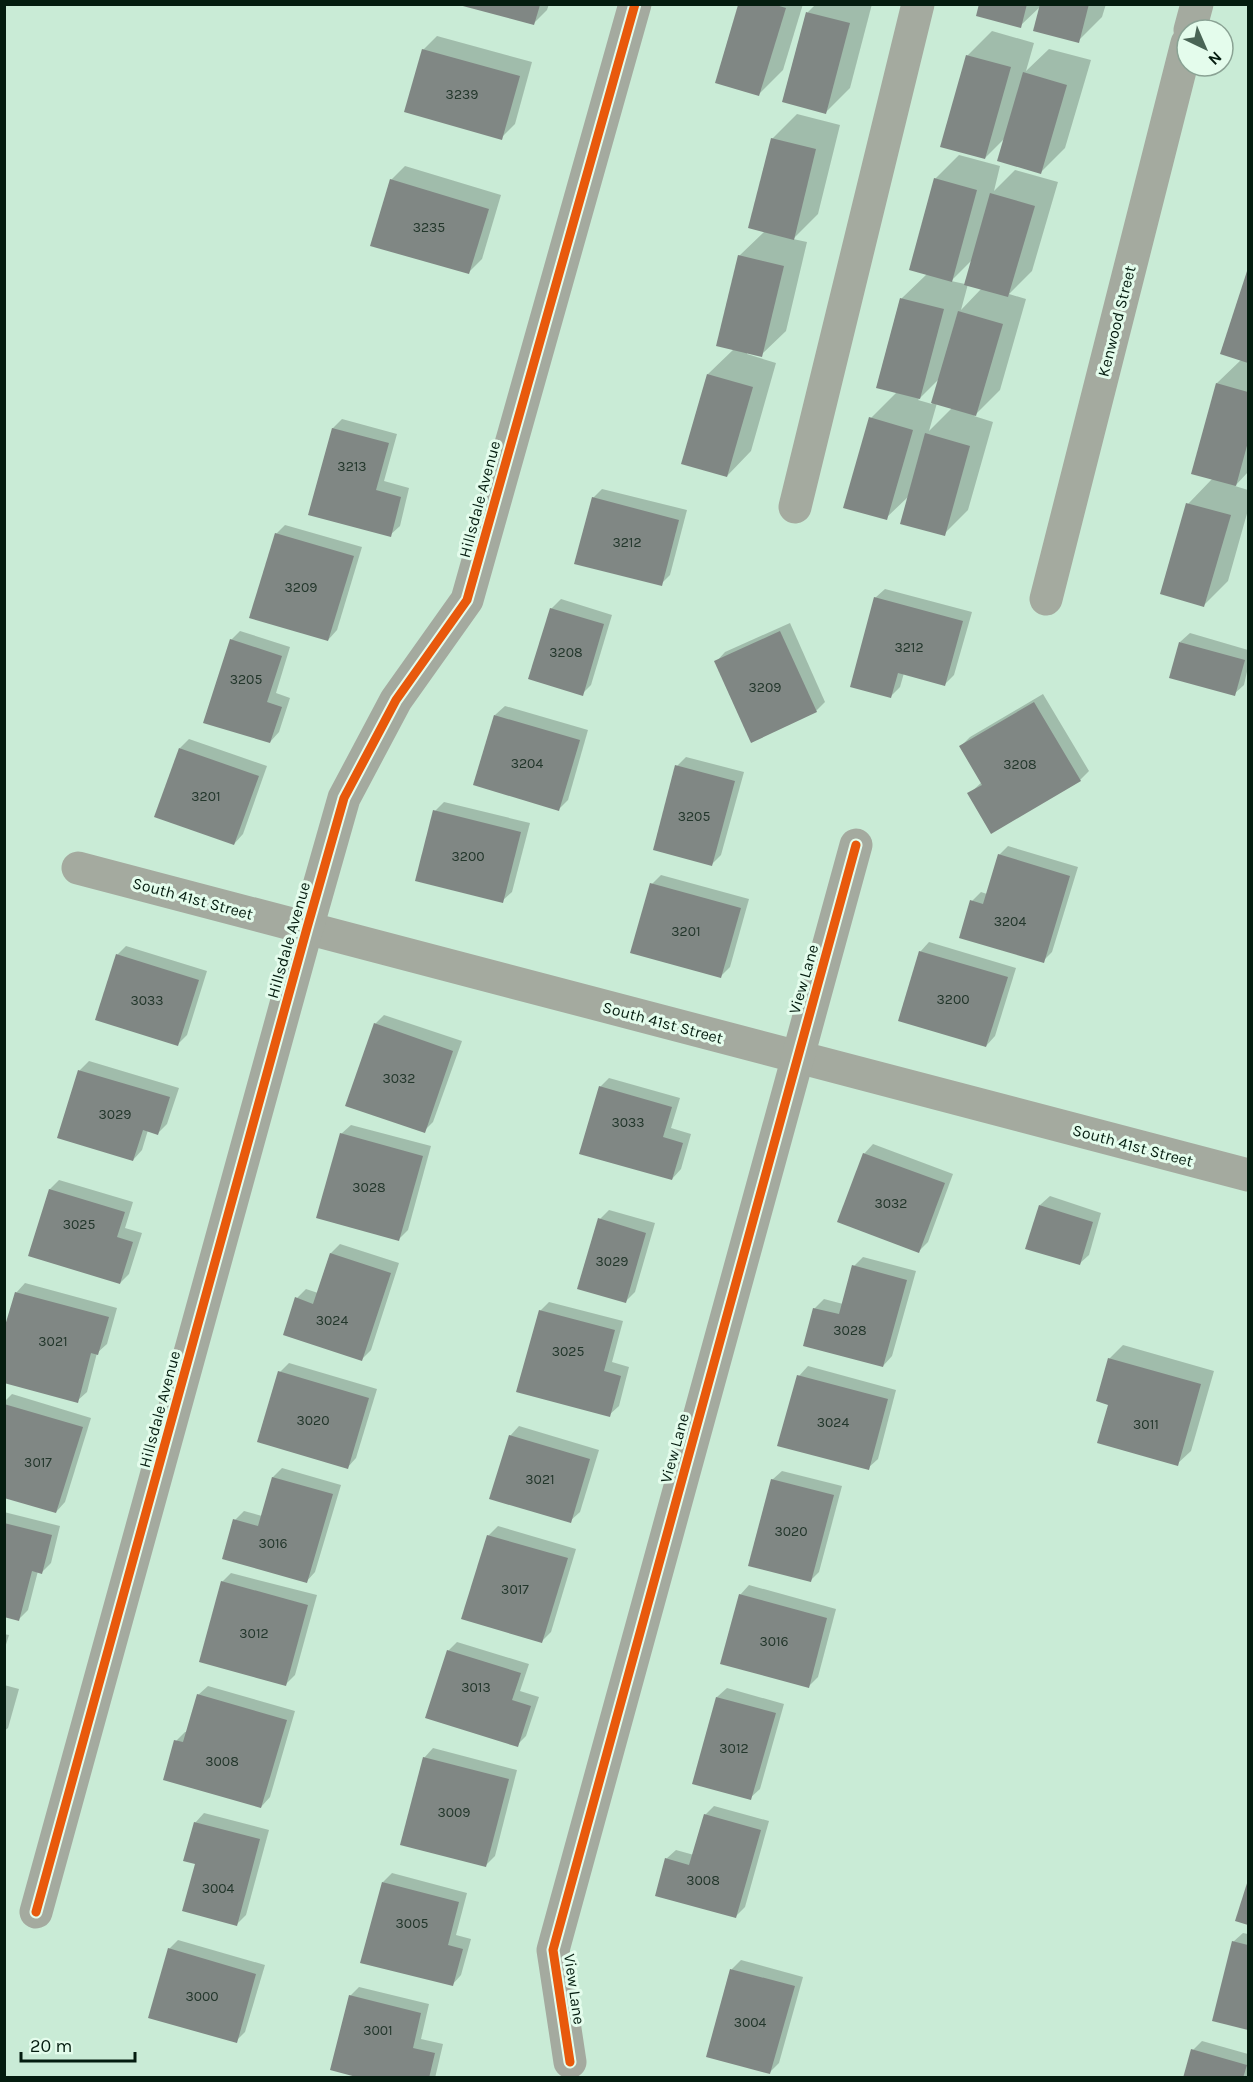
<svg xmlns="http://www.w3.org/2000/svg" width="1253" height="2082" font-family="Karla,sans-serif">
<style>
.shadow{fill:#0003;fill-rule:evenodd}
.building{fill:#808784}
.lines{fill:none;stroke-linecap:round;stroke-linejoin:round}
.minor{stroke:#a4aa9f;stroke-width:33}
.cycleway-casing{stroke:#e4fcec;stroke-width:13}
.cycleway{stroke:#e8590c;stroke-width:9}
.labels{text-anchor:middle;stroke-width:6;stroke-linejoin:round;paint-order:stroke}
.number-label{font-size:14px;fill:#23372c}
.street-label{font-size:16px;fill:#041c0f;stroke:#e4fcec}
</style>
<rect width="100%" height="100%" fill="#c9ebd6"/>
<g class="shadow">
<path d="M462,4H549L547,10L533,24Z"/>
<path d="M740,4H803L783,70L759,94L717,82Z"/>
<path d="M816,4H872L850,88L826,112L808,12Z"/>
<path d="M981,4H1106L1102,17L1078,41L1042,5L1020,26Z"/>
<path d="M992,31L1034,43L1026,71L1049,49L1091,60L1065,148L1041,172L1006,137L985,158L967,56Z"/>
<path d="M437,36L532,62L515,124L501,138L423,50Z"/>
<path d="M797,114L840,125L818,214L793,239L807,242L786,331L761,355L747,352V354L776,363L751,451L727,476L708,374L734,349L739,256L765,231L772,139Z"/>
<path d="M959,155L1000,166L994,191L1015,170L1058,182L1032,271L1009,294L1026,299L1000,390L974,416L993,422L968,510L944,534L909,496L886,518L871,418L897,392L878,387L902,298L927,274L935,179ZM972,260L965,284L951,281ZM968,284L982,288L961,310ZM940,378L932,404L918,400ZM937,403L952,408L929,431Z"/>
<path d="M405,166L501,195L482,259L468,273L391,180Z"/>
<path d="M1248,271V472L1235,486L1248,490V510L1228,581L1204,605L1188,504L1213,478L1217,383L1242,359L1222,353Z"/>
<path d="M342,419L397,434L384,481L409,488L400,526L390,535L310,513L333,428Z"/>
<path d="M602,489L687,510L670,575L661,584L593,498Z"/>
<path d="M285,525L362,547L337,630L328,640L276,534Z"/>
<path d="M885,589L972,612L954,675L945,684L904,673L900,687L891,696L875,598Z"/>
<path d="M561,599L612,615L591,685L582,694L551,609Z"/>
<path d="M790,623L825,702L816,711L716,662L725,652Z"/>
<path d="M240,631L290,647L276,693L290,698L279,732L270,742L231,640Z"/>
<path d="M1190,633L1248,650V667L1244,685L1234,694L1180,642Z"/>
<path d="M1043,694L1089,771L1080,780L969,794L982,782L961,746L970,737Z"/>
<path d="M505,706L588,730L568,800L559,809L495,715Z"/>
<path d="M189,739L267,766L243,834L234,844L180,748Z"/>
<path d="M686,757L744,772L721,855L712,864L677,766Z"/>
<path d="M444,802L530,823L512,892L502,901L435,811Z"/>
<path d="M1008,846L1078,867L1052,952L1043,961L972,901L981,892L987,894L999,855Z"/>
<path d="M661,875L749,899L730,967L721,976L652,884Z"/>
<path d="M929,942L1016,968L995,1036L986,1046L920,952Z"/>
<path d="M126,946L207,971L187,1035L178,1044L117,955Z"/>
<path d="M384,1015L462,1041L433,1122L424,1131L375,1024Z"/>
<path d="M89,1061L179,1088L167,1124L158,1133L148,1130L142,1150L133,1160L59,1137L80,1070Z"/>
<path d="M609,1078L680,1098L671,1128L691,1134L681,1169L672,1179L600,1087Z"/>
<path d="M351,1125L431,1146L408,1230L398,1240L341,1134Z"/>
<path d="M873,1144L953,1174L928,1242L919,1251L864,1154Z"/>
<path d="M59,1180L133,1202L125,1228L142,1233L129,1274L120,1283L30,1255L50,1189Z"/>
<path d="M1050,1196L1101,1213L1089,1255L1079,1264L1040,1205Z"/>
<path d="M609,1210L655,1223L635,1292L626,1301L600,1219Z"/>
<path d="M340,1244L399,1263L371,1350L362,1359L297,1298L306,1289L318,1293L331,1253Z"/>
<path d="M863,1257L916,1271L892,1356L883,1366L814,1309L824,1299L843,1304L854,1266Z"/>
<path d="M25,1283L117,1308L107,1344L97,1353L87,1392L77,1401L16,1293Z"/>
<path d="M549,1302L623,1321L612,1362L629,1367L619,1406L609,1415L540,1311Z"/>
<path d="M1123,1345L1214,1371L1191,1451L1177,1464L1110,1404L1109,1359Z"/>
<path d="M289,1363L377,1389L356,1458L347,1468L280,1372Z"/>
<path d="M808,1366L896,1390L878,1459L868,1468L799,1376Z"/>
<path d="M12,1394L91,1418L65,1502L56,1512L4,1496V1402Z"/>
<path d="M519,1426L599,1450L580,1512L570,1521L510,1436Z"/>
<path d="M282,1468L341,1485L315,1572L306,1582L235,1520L244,1511L262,1516L273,1477Z"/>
<path d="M782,1471L842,1486L819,1572L810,1581L772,1480Z"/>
<path d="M4,1512L60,1526L51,1563L42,1572L38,1571L28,1610L19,1619L4,1616Z"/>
<path d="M498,1526L576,1549L551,1632L542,1641L488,1536Z"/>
<path d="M231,1573L317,1595L295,1675L286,1684L222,1582Z"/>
<path d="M749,1585L836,1609L818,1677L809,1686L740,1595Z"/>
<path d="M4,1634L9,1635L4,1651Z"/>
<path d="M457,1642L529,1664L520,1691L539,1697L526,1736L517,1745L448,1651Z"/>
<path d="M4,1685L19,1689L8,1728L4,1731Z"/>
<path d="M208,1686L295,1711L270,1797L261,1807L176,1741L185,1732H187L198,1695Z"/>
<path d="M727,1688L784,1704L760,1789L750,1798L717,1697Z"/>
<path d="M433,1748L517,1770L495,1856L486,1865L424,1758Z"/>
<path d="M714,1806L769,1821L745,1907L736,1916L666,1859L676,1850L694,1855L705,1815Z"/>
<path d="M204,1813L269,1830L246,1915L237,1924L197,1863L195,1823Z"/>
<path d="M392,1873L467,1893L456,1935L471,1939L461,1975L452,1985L383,1882Z"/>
<path d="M1248,1883V1924L1237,1920Z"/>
<path d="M1243,1933L1248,1934V2029L1214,2020L1233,1942Z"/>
<path d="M178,1940L265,1965L245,2032L236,2041L169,1949Z"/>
<path d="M741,1960L803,1977L779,2063L770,2072L708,2056L732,1969Z"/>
<path d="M359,1987L429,2004L421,2039L443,2044L435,2078H366L350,1996Z"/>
<path d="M1202,2041L1248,2054V2078H1185L1193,2050Z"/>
</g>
<g class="building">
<path d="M979,4H1027L1021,28L976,16Z"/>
<path d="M1040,4H1089L1079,43L1033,31Z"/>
<path d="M459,5H540L534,25Z"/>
<path d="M738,5H776L786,8L759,96L715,83Z"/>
<path d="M806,12L850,23L826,114L782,102Z"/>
<path d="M422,49L520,76L502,140L404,112Z"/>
<path d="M966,55L1011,67L985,159L940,147Z"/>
<path d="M1023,72L1067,85L1041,174L997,161Z"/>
<path d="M771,138L816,149L794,240L748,228Z"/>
<path d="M934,178L977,190L952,282L909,270Z"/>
<path d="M390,179L489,209L469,274L370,246Z"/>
<path d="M990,193L1035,206L1008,297L964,285Z"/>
<path d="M738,255L784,266L762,357L716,346Z"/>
<path d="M1248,268V363L1220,354Z"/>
<path d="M900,298L944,309L920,399L876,388Z"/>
<path d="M958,311L1003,324L976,416L931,403Z"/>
<path d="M707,374L753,387L727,477L681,464Z"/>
<path d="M1216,383L1248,392V442L1236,486L1191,474Z"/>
<path d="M869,417L913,430L887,520L843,508Z"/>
<path d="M332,428L389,443L376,490L401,497L391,537L308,515Z"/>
<path d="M925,433L970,446L945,536L900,524Z"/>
<path d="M592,497L679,520L662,586L574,564Z"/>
<path d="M1186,503L1231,515L1204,607L1160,594Z"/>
<path d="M275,533L354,556L328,641L249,618Z"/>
<path d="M874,597L963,621L945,686L898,673L891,698L850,687Z"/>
<path d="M550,608L604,624L583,696L528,679Z"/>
<path d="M780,631L817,712L751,743L714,661Z"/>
<path d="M230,639L282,656L267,702L282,707L270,743L203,723Z"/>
<path d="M1179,642L1245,660L1235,696L1169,678Z"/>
<path d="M1034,702L1081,781L991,834L967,793L982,785L959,746Z"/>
<path d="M494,715L580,740L559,811L473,785Z"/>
<path d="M179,748L259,776L234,845L154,817Z"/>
<path d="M675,765L735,781L712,866L653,850Z"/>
<path d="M433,810L521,832L503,903L415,881Z"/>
<path d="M998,854L1070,876L1044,963L959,938L970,900L983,904Z"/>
<path d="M650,883L741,908L721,978L630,953Z"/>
<path d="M919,951L1008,977L986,1047L898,1021Z"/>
<path d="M116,954L199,980L178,1046L95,1020Z"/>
<path d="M374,1023L453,1051L425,1133L345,1106Z"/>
<path d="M78,1070L170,1097L158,1135L143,1130L133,1161L57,1138Z"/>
<path d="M599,1086L672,1107L663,1137L683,1143L672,1180L579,1154Z"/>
<path d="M340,1133L423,1156L399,1241L316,1218Z"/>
<path d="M863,1153L945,1183L919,1253L837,1222Z"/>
<path d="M49,1189L125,1212L117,1237L133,1242L120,1284L28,1256Z"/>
<path d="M1039,1205L1093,1222L1080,1265L1025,1249Z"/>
<path d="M598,1218L646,1233L626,1303L577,1289Z"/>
<path d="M330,1253L391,1273L362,1361L283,1335L295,1297L313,1304Z"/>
<path d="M852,1265L907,1280L883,1367L803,1346L813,1308L839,1314Z"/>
<path d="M15,1292L109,1317L98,1355L91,1353L78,1403L4,1383V1329Z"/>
<path d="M539,1310L615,1330L604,1371L621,1376L610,1417L516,1392Z"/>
<path d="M1108,1358L1201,1384L1178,1466L1097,1443L1108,1405L1096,1401Z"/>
<path d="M278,1371L369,1398L348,1469L257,1442Z"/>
<path d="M797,1375L888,1399L869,1470L777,1446Z"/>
<path d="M4,1404L83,1427L56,1513L4,1498Z"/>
<path d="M509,1435L590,1459L571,1523L489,1499Z"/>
<path d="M272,1477L333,1494L307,1583L222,1559L233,1519L258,1526Z"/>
<path d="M771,1479L834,1495L811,1582L748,1566Z"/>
<path d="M4,1523L52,1535L42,1574L32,1571L19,1621L4,1617Z"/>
<path d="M487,1535L568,1558L542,1643L461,1619Z"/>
<path d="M221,1581L308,1605L286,1686L199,1662Z"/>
<path d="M739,1594L827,1618L809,1688L720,1664Z"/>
<path d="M447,1650L521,1673L512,1700L531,1706L518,1747L425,1718Z"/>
<path d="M197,1694L287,1720L261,1808L163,1780L174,1740L183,1742Z"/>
<path d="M716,1697L776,1713L751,1800L692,1784Z"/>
<path d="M423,1757L509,1779L486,1867L400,1845Z"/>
<path d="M704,1814L761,1830L736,1918L655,1896L665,1858L689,1865Z"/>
<path d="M194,1822L260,1839L237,1926L182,1911L195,1864L183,1861Z"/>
<path d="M1248,1880V1925L1235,1921Z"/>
<path d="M382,1882L459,1902L448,1945L463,1949L453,1986L360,1963Z"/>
<path d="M1232,1941L1248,1945V2030L1212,2021Z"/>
<path d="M168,1948L256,1974L237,2043L148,2018Z"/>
<path d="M730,1969L795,1986L770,2074L706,2057Z"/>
<path d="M349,1995L421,2013L413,2048L435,2053L429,2078H360L330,2070Z"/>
<path d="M1191,2049L1247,2065L1243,2078H1183Z"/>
</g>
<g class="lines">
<g class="minor">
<path d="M1190,30L1197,4"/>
<path d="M795,507L918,4"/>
<path d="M1046,599L1187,43"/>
<path d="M78,868L1248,1175"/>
<path d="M36,1912L307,928L344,798L396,700L467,600L635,4"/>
<path d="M570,2062L553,1950L856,845"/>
</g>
<defs>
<g id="cycleway">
<path d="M36,1912L307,928L344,798L396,700L467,600L635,4"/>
<path d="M570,2062L553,1950L856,845"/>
</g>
</defs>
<use href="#cycleway" class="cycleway-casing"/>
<use href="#cycleway" class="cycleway"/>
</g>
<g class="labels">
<g class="number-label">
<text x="462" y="99">3239</text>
<text x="429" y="232">3235</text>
<text x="352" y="471">3213</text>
<text x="627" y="547">3212</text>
<text x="301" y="592">3209</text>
<text x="909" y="652">3212</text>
<text x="566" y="657">3208</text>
<text x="246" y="684">3205</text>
<text x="765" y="692">3209</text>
<text x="527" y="768">3204</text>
<text x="1020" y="769">3208</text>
<text x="206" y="801">3201</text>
<text x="694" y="821">3205</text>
<text x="468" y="861">3200</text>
<text x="1010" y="926">3204</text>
<text x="686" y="936">3201</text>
<text x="953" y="1004">3200</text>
<text x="147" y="1005">3033</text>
<text x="399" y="1083">3032</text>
<text x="115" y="1119">3029</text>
<text x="628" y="1127">3033</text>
<text x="369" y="1192">3028</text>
<text x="891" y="1208">3032</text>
<text x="79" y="1229">3025</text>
<text x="612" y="1266">3029</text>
<text x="332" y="1325">3024</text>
<text x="850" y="1335">3028</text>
<text x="53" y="1346">3021</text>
<text x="568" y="1356">3025</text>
<text x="313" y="1425">3020</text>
<text x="833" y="1427">3024</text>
<text x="1146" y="1429">3011</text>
<text x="38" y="1467">3017</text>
<text x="540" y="1484">3021</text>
<text x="791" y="1536">3020</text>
<text x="273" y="1548">3016</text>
<text x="515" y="1594">3017</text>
<text x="254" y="1638">3012</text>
<text x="774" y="1646">3016</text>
<text x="476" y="1692">3013</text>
<text x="734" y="1753">3012</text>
<text x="222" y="1766">3008</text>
<text x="454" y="1817">3009</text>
<text x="703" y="1885">3008</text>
<text x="218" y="1893">3004</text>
<text x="412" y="1928">3005</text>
<text x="202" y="2001">3000</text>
<text x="750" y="2027">3004</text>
<text x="378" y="2035">3001</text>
</g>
<g class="street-label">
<text transform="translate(1116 321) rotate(-76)" y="6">Kenwood Street</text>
<text transform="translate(479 499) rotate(-75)" y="6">Hillsdale Avenue</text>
<text transform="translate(193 898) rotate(15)" y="6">South 41st Street</text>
<text transform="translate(288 940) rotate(-74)" y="6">Hillsdale Avenue</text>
<text transform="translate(803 979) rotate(-74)" y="6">View Lane</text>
<text transform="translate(663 1022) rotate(15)" y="6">South 41st Street</text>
<text transform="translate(1133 1145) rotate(15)" y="6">South 41st Street</text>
<text transform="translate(159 1409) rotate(-75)" y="6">Hillsdale Avenue</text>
<text transform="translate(674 1448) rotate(-75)" y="6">View Lane</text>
<text transform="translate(575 1989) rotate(82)" y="6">View Lane</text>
</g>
</g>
<rect width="1253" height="2082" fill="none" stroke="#041c0f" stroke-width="12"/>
<g transform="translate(1205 48) rotate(136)"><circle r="28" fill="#e4fcec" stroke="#8aa294" stroke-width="1.5"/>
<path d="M0-4.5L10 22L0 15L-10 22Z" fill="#496455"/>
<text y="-9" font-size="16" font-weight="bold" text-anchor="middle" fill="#041c0f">N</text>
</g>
<path d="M21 2052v9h114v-9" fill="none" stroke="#041c0f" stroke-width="3"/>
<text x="30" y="2052" font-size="18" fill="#041c0f" stroke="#e4fcec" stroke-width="4.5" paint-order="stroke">20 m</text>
</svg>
